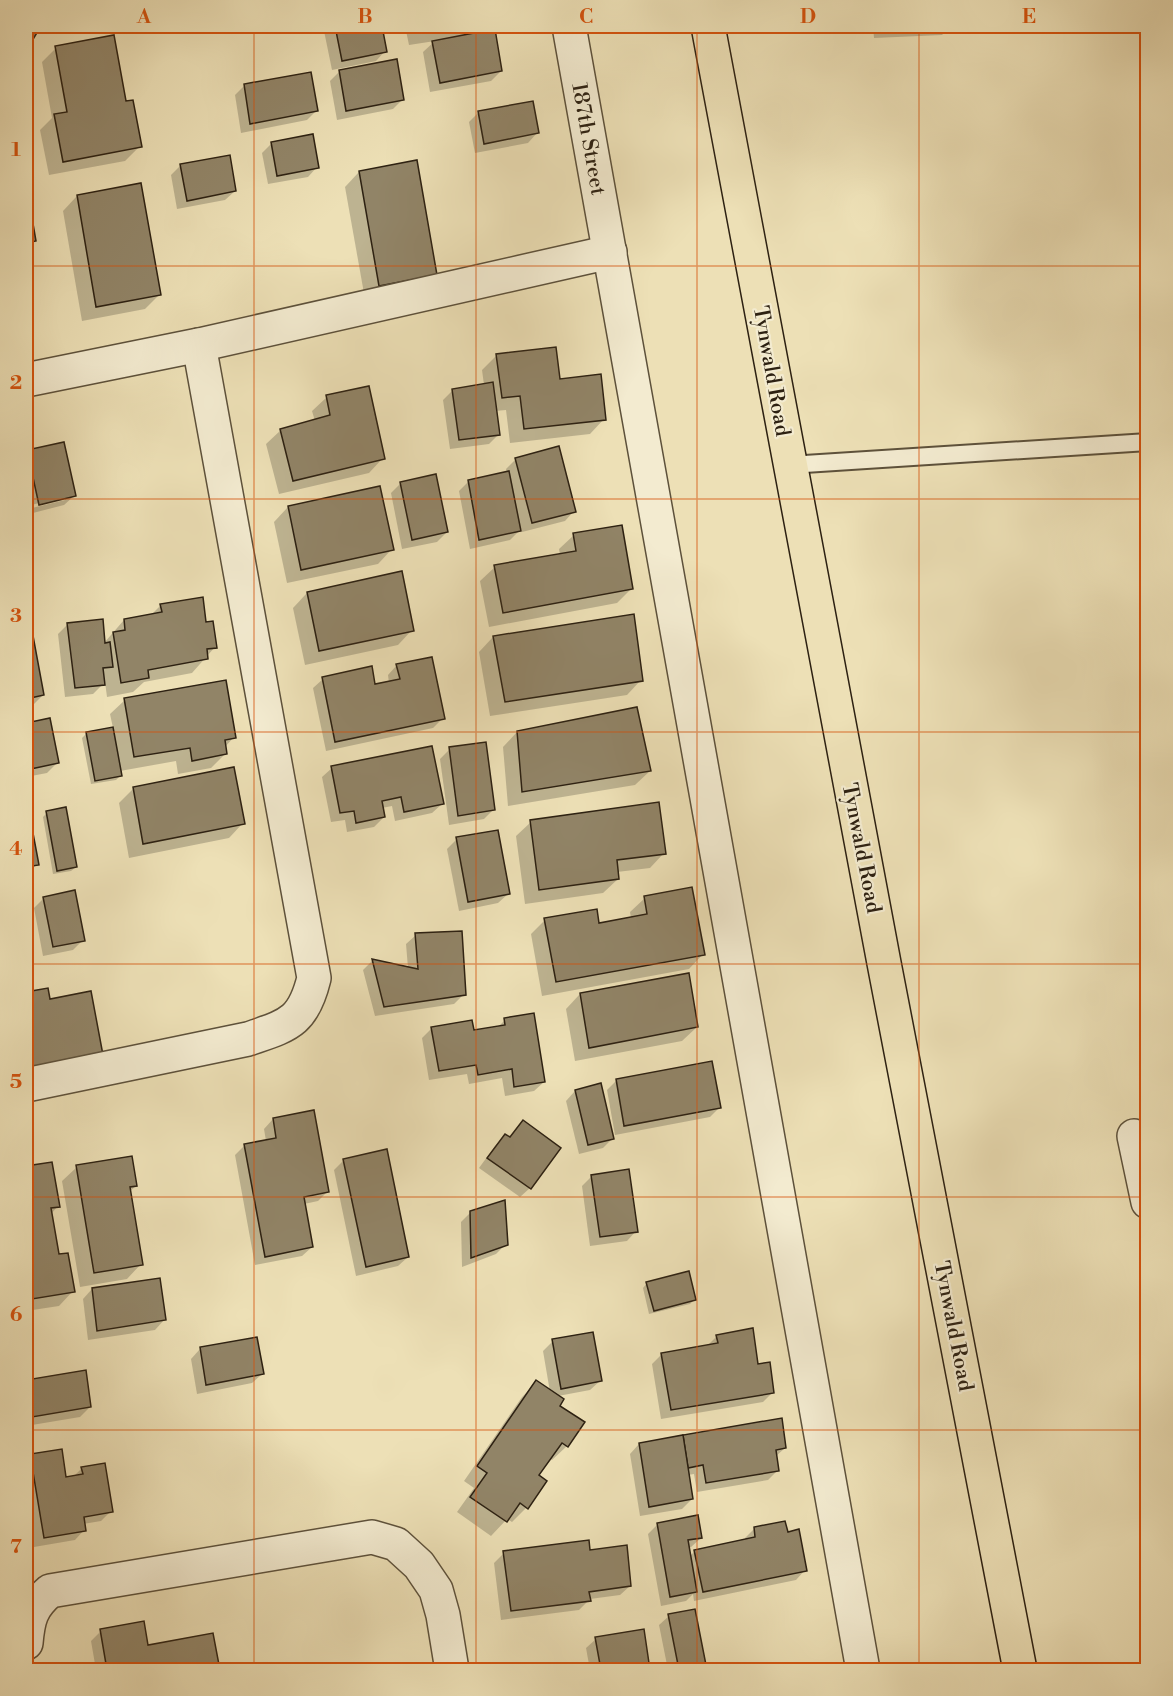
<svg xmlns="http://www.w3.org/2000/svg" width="1173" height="1696" font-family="'Libre Bodoni',serif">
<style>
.shadow{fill:#0003;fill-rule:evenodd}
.building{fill:#918467;stroke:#2d2112;stroke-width:1.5}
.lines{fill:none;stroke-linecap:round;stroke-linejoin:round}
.service-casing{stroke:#5d513b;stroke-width:20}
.minor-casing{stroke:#5d513b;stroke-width:36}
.primary-casing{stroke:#2d2112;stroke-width:36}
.service{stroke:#f3ebd0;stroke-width:16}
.minor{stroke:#f3ebd0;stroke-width:33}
.primary{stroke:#ede0b6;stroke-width:33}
.grid{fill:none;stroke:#d5530d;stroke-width:1.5;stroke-opacity:0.55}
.labels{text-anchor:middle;stroke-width:4.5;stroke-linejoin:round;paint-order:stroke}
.street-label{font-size:21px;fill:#2d2112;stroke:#f3ebd0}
.neatline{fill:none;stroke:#d5530d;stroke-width:2}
.grid-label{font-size:20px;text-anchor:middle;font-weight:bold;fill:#d5530d}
</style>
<rect width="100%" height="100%" fill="#ede0b6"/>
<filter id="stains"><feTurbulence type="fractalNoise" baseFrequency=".00333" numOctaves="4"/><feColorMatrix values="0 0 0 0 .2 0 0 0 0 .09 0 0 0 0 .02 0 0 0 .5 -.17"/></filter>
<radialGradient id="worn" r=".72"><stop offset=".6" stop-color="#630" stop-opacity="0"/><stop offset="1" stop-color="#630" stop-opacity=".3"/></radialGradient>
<g class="shadow">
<path d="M323,26H380L385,51L376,61L332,70Z"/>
<path d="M405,26H475L464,36L501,71L491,81L430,92L423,52L435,41L409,45Z"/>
<path d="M808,26H837L833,30Z"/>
<path d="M873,26H951L942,35L874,38Z"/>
<path d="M56,48L125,103L140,146L125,161L49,175L40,130L52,118L42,62Z"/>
<path d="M341,70L403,99L393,109L337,120L330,81Z"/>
<path d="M244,86L316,111L307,120L241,133L235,95Z"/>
<path d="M479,112L537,133L528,143L475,153L469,122Z"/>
<path d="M272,143L317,167L308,177L268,184L262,153Z"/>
<path d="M181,165L235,191L225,200L177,209L171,175Z"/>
<path d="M359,172L421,289L365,299L345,187Z"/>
<path d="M140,185L159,295L145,309L82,321L63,211L77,196Z"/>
<path d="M26,197L34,240L26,249Z"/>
<path d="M497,355L559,380L604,419L590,434L510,443L506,410L495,411L499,434L489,444L450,449L443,400L453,390L484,385L482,370Z"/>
<path d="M327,397L383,458L369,473L279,494L266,444L281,430L315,421L312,411Z"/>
<path d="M27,451L74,496L64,505L29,514L26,497V453ZM65,497V500L32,508L31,505Z"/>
<path d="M516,459L574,511L565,521L522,532L521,529L510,540L470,549L459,491L468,482L507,473L506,469Z"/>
<path d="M401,483L447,532L437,542L402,549L391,493Z"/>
<path d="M288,507L392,549L378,564L287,583L274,522Z"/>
<path d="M574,535L631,589L617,603L489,627L480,581L495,567L560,555L559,549Z"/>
<path d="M307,593L412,630L398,645L305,665L293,608Z"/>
<path d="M161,605L215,647L192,673L144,682L133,692L107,697L105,682L93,694L65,697L58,634L67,625L104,643L124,620L150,616Z"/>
<path d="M26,627H30L43,695L33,705L26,706Z"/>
<path d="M493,637L641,680L627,695L490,716L479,652Z"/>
<path d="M397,665L443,718L433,728L326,751L313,688L323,679L374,686L389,683L388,675Z"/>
<path d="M125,700L234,737L224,748L225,754L211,768L178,774L176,761L120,771L121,775L116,780L91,784L82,738L87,733L113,728L110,714Z"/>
<path d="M49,720L57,763L47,773L26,777V725Z"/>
<path d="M517,732L650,771L635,785L508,806L503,747Z"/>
<path d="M450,749L494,809L484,819L449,825L440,759Z"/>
<path d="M332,768L442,804L432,813L395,821L392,806L382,808L384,817L374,827L347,832L345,820L331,822L322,777Z"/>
<path d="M134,788L243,823L229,838L129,858L119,803Z"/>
<path d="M47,813L76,867L71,871L53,874L43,817Z"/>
<path d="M26,814H27L37,864L26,876Z"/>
<path d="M531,822L664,853L650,868L617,872L618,879L603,893L525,904L516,836Z"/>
<path d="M457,839L508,894L498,903L459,911L447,849Z"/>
<path d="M44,898L83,940L73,950L43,956L34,908Z"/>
<path d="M645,898L703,954L689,969L542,996L531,934L545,920L598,924L631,918L630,912Z"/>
<path d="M416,935L464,994L454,1004L375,1016L363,970L372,961L408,968L406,944Z"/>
<path d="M47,990L26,1080V994Z"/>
<path d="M580,994L697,1027L682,1041L575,1061L566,1009Z"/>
<path d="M505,1020L544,1082L534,1091L505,1096L502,1078L469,1084L467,1074L429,1080L422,1038L432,1028L473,1032L497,1028Z"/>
<path d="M617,1080L719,1108L710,1117L615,1135L607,1090Z"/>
<path d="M575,1091L613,1138L603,1148L579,1154L566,1101Z"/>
<path d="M273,1119L328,1191L318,1201L304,1204L312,1247L302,1256L255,1265L235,1155L245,1145L266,1141L264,1129Z"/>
<path d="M523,1122L530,1188L520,1197L479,1168L495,1146L505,1136L509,1138Z"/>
<path d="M344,1160L408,1257L398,1266L356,1276L334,1170Z"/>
<path d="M51,1164L58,1206L51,1214L57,1256L73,1291L59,1306L26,1311V1168Z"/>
<path d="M77,1167L136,1186L129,1192L141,1264L127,1279L80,1287L62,1181Z"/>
<path d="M592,1176L636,1231L627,1241L590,1246L582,1186Z"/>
<path d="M471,1212L506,1244L496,1254L462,1267L461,1222Z"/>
<path d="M647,1283L695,1299L690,1304L649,1314L643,1288Z"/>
<path d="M92,1289L164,1320L155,1330L88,1340L83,1299Z"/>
<path d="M717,1336L757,1366L772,1393L763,1402L661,1419L652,1364L662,1354L707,1346Z"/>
<path d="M553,1341L600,1381L590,1390L558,1396L557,1406L567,1446L552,1460L549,1458L537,1476L526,1508L512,1522L507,1519L491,1536L457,1512L474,1488L464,1481L522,1397L537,1382L550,1392L543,1351Z"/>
<path d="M200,1349L262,1374L252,1383L197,1394L191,1359Z"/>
<path d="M27,1382L90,1407L80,1417L26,1426Z"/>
<path d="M639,1444L785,1448L775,1457L778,1470L768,1480L697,1492L694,1474L688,1475L692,1499L682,1509L640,1516L630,1454Z"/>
<path d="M31,1455L65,1479L73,1477L82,1468L111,1511L101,1521L83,1524L84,1530L75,1540L34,1547L26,1492V1460Z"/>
<path d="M658,1524L701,1538L691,1547L688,1548L689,1557L695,1551L745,1541V1538L754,1529L786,1534L805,1570L796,1580L694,1601L693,1594L686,1601L661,1606L648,1534Z"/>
<path d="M588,1551L630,1586L620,1595L590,1599L579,1610L501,1620L494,1563L504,1553Z"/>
<path d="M694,1611L705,1670H668L659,1625L669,1616Z"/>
<path d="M101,1631L147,1647L212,1635L218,1670H96L91,1641Z"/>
<path d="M642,1631L649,1670H590L586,1648L596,1639Z"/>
</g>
<g class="building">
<path d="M26,26H41L26,51Z"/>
<path d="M335,26H382L387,52L342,61Z"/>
<path d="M422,26H457L423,32Z"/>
<path d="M495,29L502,71L440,83L432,41Z"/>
<path d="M114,35L126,101L133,100L142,147L63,162L54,114L67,112L55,46Z"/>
<path d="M397,59L404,100L346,111L339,70Z"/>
<path d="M311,72L318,111L250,124L244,84Z"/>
<path d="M533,101L539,133L484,144L478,111Z"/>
<path d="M313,134L319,168L277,176L271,142Z"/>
<path d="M230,155L236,191L187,201L180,164Z"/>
<path d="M417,160L437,275L379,286L359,171Z"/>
<path d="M141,183L161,295L96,307L77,195Z"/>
<path d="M28,195L36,241L26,243V196Z"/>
<path d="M556,347L560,379L601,374L606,420L524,429L520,396L502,398L496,354Z"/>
<path d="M493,382L500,435L459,440L452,389Z"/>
<path d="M369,386L385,459L293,481L280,429L330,415L326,395Z"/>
<path d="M64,442L76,496L39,505L27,450Z"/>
<path d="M559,446L576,512L532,523L515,458Z"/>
<path d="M509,471L521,531L479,540L468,480Z"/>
<path d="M436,474L448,532L412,540L400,482Z"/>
<path d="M380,486L394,550L301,570L288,506Z"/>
<path d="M622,525L633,589L503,613L494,565L576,551L573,533Z"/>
<path d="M402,571L414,631L319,651L307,592Z"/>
<path d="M203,597L206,622L213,621L217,648L207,649L208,659L148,670L149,678L121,683L113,632L125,630L124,619L162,612L160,604Z"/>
<path d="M634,614L643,681L505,702L493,636Z"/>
<path d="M103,619L105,643L110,642L113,667L103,668L105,685L75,688L67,623Z"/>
<path d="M31,625L44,695L26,699V626Z"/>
<path d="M432,657L445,719L335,742L322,677L372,666L375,684L400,679L396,664Z"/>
<path d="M226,680L236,738L225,740L227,754L192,761L190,748L134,757L124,698Z"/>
<path d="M637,707L651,771L522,792L517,731Z"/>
<path d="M50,718L59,763L26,770V723Z"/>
<path d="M113,727L122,776L95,781L86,732Z"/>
<path d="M486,742L495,810L458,816L449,747Z"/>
<path d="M432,746L444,804L404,812L401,797L382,801L385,817L356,823L354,811L340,813L331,766Z"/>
<path d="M234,767L245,824L143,844L133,787Z"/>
<path d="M659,802L666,854L617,860L619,879L539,890L530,820Z"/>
<path d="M66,807L77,867L57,871L46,811Z"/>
<path d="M29,812L39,865L26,867V813Z"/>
<path d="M498,830L510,894L468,902L456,837Z"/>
<path d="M692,887L705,955L556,982L544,918L597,909L599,923L647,914L644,896Z"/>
<path d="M75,890L85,941L53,947L43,897Z"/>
<path d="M462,931L466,995L384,1007L372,959L418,969L415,933Z"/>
<path d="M689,973L698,1027L589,1048L580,993Z"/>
<path d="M48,988L50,999L91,991L103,1055L26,1069V992Z"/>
<path d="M534,1013L545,1082L514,1087L512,1069L478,1075L476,1065L439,1071L431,1027L472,1020L474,1030L505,1025L504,1018Z"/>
<path d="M712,1061L721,1108L624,1126L616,1079Z"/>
<path d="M601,1083L614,1139L588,1145L575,1090Z"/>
<path d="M314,1110L329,1192L304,1197L313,1247L265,1257L244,1144L276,1138L273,1118Z"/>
<path d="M523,1120L561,1148L531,1189L487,1158L505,1134L510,1137Z"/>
<path d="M387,1149L409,1257L366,1267L343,1159Z"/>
<path d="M132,1156L137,1186L130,1187L143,1265L94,1273L76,1165Z"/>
<path d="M52,1162L60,1207L51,1208L59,1254L68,1253L75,1292L32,1299L26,1263V1166Z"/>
<path d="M629,1169L638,1232L600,1237L591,1175Z"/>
<path d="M505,1200L508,1245L471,1258L470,1211Z"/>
<path d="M689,1271L696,1300L654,1311L646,1282Z"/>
<path d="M160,1278L166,1320L97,1331L92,1288Z"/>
<path d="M753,1328L758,1364L770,1362L774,1393L671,1410L661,1353L718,1343L716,1335Z"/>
<path d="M593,1332L602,1381L561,1389L552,1339Z"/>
<path d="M257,1337L264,1374L206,1385L200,1347Z"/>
<path d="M86,1370L91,1407L32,1417L26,1380Z"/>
<path d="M536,1380L564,1399L560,1406L585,1422L568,1447L562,1443L539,1475L547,1481L528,1509L520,1503L507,1522L470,1497L487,1473L477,1466Z"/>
<path d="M782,1418L786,1448L776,1450L779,1471L706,1483L703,1465L688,1468L683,1435Z"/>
<path d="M683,1435L693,1499L649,1507L639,1443Z"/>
<path d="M62,1449L66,1477L83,1474L81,1467L105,1463L113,1512L84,1517L86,1531L44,1538L30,1454Z"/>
<path d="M698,1515L702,1538L688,1540L697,1592L670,1597L657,1523Z"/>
<path d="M785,1521L788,1532L799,1529L807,1571L703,1592L694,1550L755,1537L754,1527Z"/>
<path d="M589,1540L590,1550L627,1545L631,1586L589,1592L591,1601L511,1611L503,1551Z"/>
<path d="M695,1609L707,1670H679L668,1614Z"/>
<path d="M144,1621L148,1645L213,1633L220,1670H107L100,1629Z"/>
<path d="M644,1629L650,1670H601L595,1637Z"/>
</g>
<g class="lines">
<defs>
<path id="service" d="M789,465L1148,442"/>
<g id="minor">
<path d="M569,26L863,1670"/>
<path d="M26,380L199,345L610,252"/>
<path d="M26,1085L248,1039C288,1025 303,1023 314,978L199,345"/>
<path d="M1134,1136L1148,1202"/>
<path d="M26,1643C28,1619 31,1607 50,1591L372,1537L396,1544L419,1565L436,1590L443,1615L452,1670"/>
</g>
<path id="primary" d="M708,26L884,963L1020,1670"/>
</defs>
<use href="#service" class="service-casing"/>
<use href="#minor" class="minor-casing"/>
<use href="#primary" class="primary-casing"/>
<use href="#service" class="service"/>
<use href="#minor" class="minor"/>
<use href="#primary" class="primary"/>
</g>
<path class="grid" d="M254,26V1670M476,26V1670M697,26V1670M919,26V1670M26,266H1148M26,499H1148M26,732H1148M26,964H1148M26,1197H1148M26,1430H1148"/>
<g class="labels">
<g class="street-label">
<text transform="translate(589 139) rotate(80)" y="7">187th Street</text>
<text transform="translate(772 371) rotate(80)" y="7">Tynwald Road</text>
<text transform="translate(862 848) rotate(79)" y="7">Tynwald Road</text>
<text transform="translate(954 1326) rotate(79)" y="7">Tynwald Road</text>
</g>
</g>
<rect width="1173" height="1696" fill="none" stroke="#ede0b6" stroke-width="66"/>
<rect x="33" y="33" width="1107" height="1630" class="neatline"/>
<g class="grid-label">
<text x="144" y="23">A</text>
<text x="365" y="23">B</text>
<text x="586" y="23">C</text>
<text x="808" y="23">D</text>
<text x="1029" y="23">E</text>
<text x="16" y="156">1</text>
<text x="16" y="389">2</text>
<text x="16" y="622">3</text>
<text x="16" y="855">4</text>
<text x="16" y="1088">5</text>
<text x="16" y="1321">6</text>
<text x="16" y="1553">7</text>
</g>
<rect width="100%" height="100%" filter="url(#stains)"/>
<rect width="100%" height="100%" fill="url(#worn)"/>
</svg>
